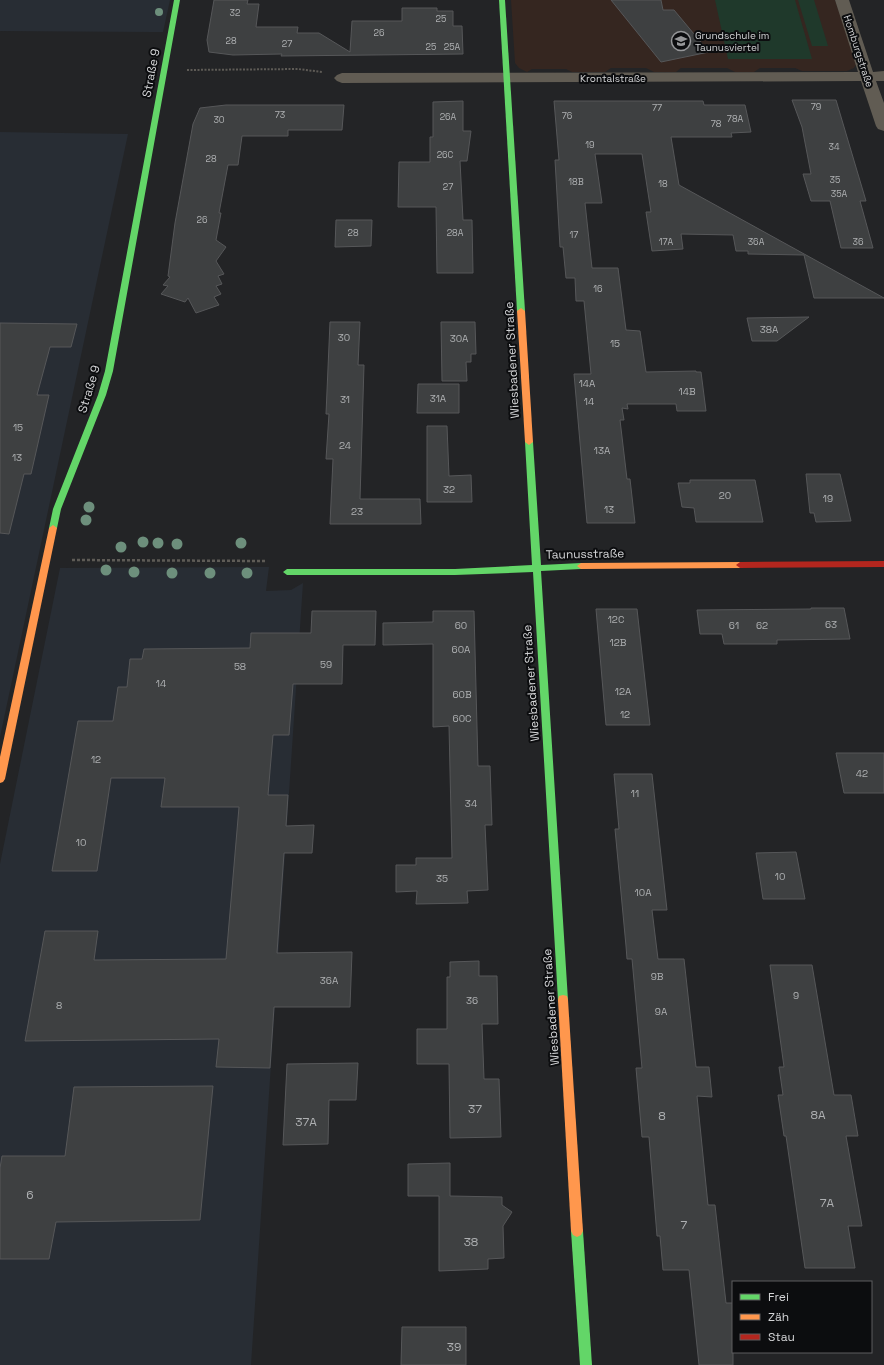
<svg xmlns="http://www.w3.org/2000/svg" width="884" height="1365" font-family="'Space Grotesk',sans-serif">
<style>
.built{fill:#282d34}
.education{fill:#352620}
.green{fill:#1f392b}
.building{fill:#3e4041;stroke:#565759}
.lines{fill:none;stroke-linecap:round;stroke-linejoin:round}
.path-far1{stroke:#5e5b56;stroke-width:2;stroke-dasharray:2 1.5;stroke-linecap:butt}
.path{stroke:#5e5b56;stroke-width:2.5;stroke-dasharray:3 2;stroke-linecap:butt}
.street{fill:#615c53;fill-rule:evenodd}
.fast{fill:#63d668;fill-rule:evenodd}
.slow{fill:#ff974d;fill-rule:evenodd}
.jam{fill:#b3261e;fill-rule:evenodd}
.tree{fill:#6d8f7c}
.labels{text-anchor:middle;stroke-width:4;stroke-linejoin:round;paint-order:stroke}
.far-number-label{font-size:9px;fill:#aeb0b2}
.far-poi-label{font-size:10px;fill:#d4d5d7;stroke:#0c0d0f;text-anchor:start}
.far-street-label{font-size:10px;fill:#d4d5d7;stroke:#0c0d0f}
.number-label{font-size:10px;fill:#aeb0b2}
.street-label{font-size:12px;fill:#d4d5d7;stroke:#0c0d0f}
.near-number-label{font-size:12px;fill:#aeb0b2}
</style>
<rect width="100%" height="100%" fill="#232426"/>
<g class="built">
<path d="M0,0H170L163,32H150L0,31Z"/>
<path d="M0,132L128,134L0,737Z"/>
<path d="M269,567L266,591L291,590L303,583L251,1365H0V864L60,568Z"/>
</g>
<path class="education" d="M511,0H835L857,63L854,68L847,71H802L795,68H760L754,72H735L727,68H681L676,72H654L646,68H611L605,72H572L566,69H532L527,72L519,68L515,63Z"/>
<g class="green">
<path d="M715,0H795L812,59H728Z"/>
<path d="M798,0H814L828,46H812Z"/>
</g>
<g class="building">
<path d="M214,0H248L247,4H259L256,27H298L297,33H319L350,52L352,21H402V8H437V11H453V26H462L463,54L281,56L282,54L233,55L209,52L207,40Z"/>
<path d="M611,0H661L663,10H674L709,52L661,62Z"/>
<path d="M792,100H836L866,201H860L873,248H841L830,201H811L803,174H811L802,127Z"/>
<path d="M463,101V131H471L467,161H460L463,220H472L473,273H437L436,207H398L399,162H430V137H433V102Z"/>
<path d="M554,101H703L704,105H745L751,132L731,133L732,137H671L679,185L884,298H814L804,255L748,254V251H736L733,235L681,234L683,249L652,251L646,212H651L642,154H595L602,203H585L592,268H618L626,330L640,331L646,372L696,371V372H701L706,411H677L676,404H627L628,409L622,408L624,420H620L627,479H630L635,523H587L574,374H591L584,301H576L575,278H566L563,247H560L555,160H559Z"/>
<path d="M226,105H344L342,130H288V136H242L238,165H228L219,213H221L216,240L226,247L216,261L224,274L218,276L222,284L216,286L221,294L214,297L219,305L196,313L188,298L185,302L161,294L168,286L163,285L170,277L168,276L175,223L193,124L200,108Z"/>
<path d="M336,220H372L371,246L335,247Z"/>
<path d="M809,317L777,341H752L747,318Z"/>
<path d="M330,322H360L358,365H364L360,499H420L421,524H330L333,459H326L329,414H326Z"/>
<path d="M441,322H475L476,354H471V362H466L467,381H442Z"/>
<path d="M0,323L77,324L71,347H50L37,395H49L31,474H24L9,534L0,533Z"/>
<path d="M418,384H459V413H417Z"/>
<path d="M427,426H447L449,476L471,475L472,502H427Z"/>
<path d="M806,474H840L851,521L816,522L814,513H810Z"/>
<path d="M690,480H755L763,522H696L694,508L682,507L678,483H690Z"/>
<path d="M811,608H844L850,639L777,640V644H724L722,634H700L697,610L811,609Z"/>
<path d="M596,609H637L650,725H606Z"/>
<path d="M312,611H376L375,645H343L342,684H293L289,735H273L268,795H288L286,826L314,825L312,853H284L277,953L352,952L350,1007H274L270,1068L216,1067L219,1039L25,1041L45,931H98L94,960L226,959L239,807H161L165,778H111L97,871H52L78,721H113L118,687H127L130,659H142L144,649L250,648L251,633H311Z"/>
<path d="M433,611H474L478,766H490L492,825H485L488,890L467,891L468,903L416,904L417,891L396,892V865H416V858H452L449,726L433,727V644L383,645V623L433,622Z"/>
<path d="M836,753H884V793H844Z"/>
<path d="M614,774H652L667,910H652L658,959H684L696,1067H709L712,1097L697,1096L708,1205H715L726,1303H733V1365H699L689,1270H663L660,1236H657L649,1137H642L636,1068H642L632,959H627L626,946L615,829H619Z"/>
<path d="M796,852L805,899H763L756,853Z"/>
<path d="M479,961V976H497L498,1024H482L484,1079H499L501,1137L450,1138L449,1064H417V1029H447V977H450V962Z"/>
<path d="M770,965H812L834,1095H851L858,1136H846L862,1226H848L855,1268H805L786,1136H784L778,1095H783L779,1067H784Z"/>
<path d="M358,1063L356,1100H329L328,1144L283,1145L287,1064Z"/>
<path d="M213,1086L200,1220L56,1222L49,1259H0V1168L2,1156H65L74,1087Z"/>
<path d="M450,1163V1196L502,1197V1205L512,1212L503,1226L504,1258L488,1259V1269L439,1271V1196H408V1164Z"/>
<path d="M402,1327H466V1365H401Z"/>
</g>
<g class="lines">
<path class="path-far1" d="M187,70L298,69L322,72"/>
<path class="path" d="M72,560L265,561"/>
<path class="street" d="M835,0H849L873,72L884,71V81H876L884,103V131L878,129L876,126L861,81L342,83L337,81L334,78L337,75L342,73L858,72Z"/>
<g class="fast">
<path d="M174,0H180L113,371L106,395L61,509L57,528L53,531L49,528L53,509L98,395L105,371Z"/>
<path d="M499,0H505L525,311L521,314L517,311Z"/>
<path d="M529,439L533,442L541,565L581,563L585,566L581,569L541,571L568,1000L567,1004L563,1005L559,1004L558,1000L533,572L455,575H287L283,572L287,569H455L532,565L525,442Z"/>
<path d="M577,1225L581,1227L583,1231L592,1365H580L571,1231L573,1227Z"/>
</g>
<g class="slow">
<path d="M521,308L525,311L533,442L529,445L525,442L517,311Z"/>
<path d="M53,525L57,528L5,779L3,782L0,783V757L49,528Z"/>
<path d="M740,562L744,565L740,568L581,569L577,566L581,563Z"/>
<path d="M563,995L567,996L568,1000L583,1231L581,1235L577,1237L573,1235L571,1231L558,1000L559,996Z"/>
</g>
<path class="jam" d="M884,561V567L740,568L736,565L740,562Z"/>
</g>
<g class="tree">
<circle cx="159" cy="12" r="4"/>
<circle cx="89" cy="507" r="5.5"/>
<circle cx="86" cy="520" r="5.5"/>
<circle cx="143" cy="542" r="5.5"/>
<circle cx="158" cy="543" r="5.5"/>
<circle cx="241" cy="543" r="5.5"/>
<circle cx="177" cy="544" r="5.5"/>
<circle cx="121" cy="547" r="5.5"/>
<circle cx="106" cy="570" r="5.5"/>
<circle cx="134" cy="572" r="5.5"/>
<circle cx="172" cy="573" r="5.5"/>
<circle cx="210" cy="573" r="5.5"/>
<circle cx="247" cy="573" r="5.5"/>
</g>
<defs>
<symbol id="school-ring" viewBox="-11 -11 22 22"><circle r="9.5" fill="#0c0d0f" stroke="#969799" stroke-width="1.5"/><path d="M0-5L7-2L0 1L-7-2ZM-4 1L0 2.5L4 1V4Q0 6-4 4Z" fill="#969799"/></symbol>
</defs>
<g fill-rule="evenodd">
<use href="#school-ring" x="670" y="30" width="22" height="22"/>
</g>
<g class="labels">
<g class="far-number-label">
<text x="235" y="16">32</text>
<text x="441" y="22">25</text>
<text x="379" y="36">26</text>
<text x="231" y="44">28</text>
<text x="287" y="47">27</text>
<text x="431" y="50">25</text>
<text x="452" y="50">25A</text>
<text x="816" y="110">79</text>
<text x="657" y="111">77</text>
<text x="280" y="118">73</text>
<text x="567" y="119">76</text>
<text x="448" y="120">26A</text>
<text x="735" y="122">78A</text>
<text x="219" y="123">30</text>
<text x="716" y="127">78</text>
<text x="590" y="148">19</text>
<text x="834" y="150">34</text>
<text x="445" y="158">26C</text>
<text x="211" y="162">28</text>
<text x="835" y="183">35</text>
<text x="576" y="185">18B</text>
<text x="663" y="187">18</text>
<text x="448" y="190">27</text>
<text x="839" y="197">35A</text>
<text x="202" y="223">26</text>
<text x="353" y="236">28</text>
<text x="455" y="236">28A</text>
<text x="574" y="238">17</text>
<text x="666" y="245">17A</text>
<text x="756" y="245">36A</text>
<text x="858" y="245">36</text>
<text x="598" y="292">16</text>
</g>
<g class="far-poi-label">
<text x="695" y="39">Grundschule im<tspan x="695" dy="12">Taunusviertel</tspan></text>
</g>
<g class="far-street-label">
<text transform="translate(859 51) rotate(72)" y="4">Homburgstraße</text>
<text x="613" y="82">Krontalstraße</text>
</g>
<g class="number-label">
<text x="769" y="333">38A</text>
<text x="344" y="341">30</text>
<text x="459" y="342">30A</text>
<text x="615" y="347">15</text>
<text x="587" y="387">14A</text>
<text x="687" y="395">14B</text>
<text x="438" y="402">31A</text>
<text x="345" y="403">31</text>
<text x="589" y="405">14</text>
<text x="18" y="431">15</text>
<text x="345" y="449">24</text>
<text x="602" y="454">13A</text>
<text x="17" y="461">13</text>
<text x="449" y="493">32</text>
<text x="725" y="499">20</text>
<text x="828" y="502">19</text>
<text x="609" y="513">13</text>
<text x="357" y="515">23</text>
<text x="616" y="623">12C</text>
<text x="831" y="628">63</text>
<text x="461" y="629">60</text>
<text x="734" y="629">61</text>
<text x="762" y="629">62</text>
<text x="618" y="646">12B</text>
<text x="461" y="653">60A</text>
<text x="326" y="668">59</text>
<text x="240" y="670">58</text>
<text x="161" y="687">14</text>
<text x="623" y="695">12A</text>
<text x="462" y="698">60B</text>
<text x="625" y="718">12</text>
<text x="462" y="722">60C</text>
<text x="96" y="763">12</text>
<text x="862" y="777">42</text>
<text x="635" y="797">11</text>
<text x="471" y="807">34</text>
<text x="81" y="846">10</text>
<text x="780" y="880">10</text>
<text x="442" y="882">35</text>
<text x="643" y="896">10A</text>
<text x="657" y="980">9B</text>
<text x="329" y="984">36A</text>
<text x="796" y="999">9</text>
<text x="472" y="1004">36</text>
<text x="59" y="1009">8</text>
<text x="661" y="1015">9A</text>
</g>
<g class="street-label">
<text transform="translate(151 73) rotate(-79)" y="4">Straße 9</text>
<text transform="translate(512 360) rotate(-93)" y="4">Wiesbadener Straße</text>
<text transform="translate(89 389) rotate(-73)" y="4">Straße 9</text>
<text transform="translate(585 554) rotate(-1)" y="4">Taunusstraße</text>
<text transform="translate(531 683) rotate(-94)" y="4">Wiesbadener Straße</text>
<text transform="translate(551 1007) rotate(-94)" y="4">Wiesbadener Straße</text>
</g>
<g class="near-number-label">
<text x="475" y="1113">37</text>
<text x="818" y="1119">8A</text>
<text x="662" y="1120">8</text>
<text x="306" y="1126">37A</text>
<text x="30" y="1199">6</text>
<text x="827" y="1207">7A</text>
<text x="684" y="1229">7</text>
<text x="471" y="1246">38</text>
<text x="454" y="1351">39</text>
</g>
</g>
<rect x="732" y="1281" width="140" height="72" fill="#0c0d0f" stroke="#5c5d5f"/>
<rect x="740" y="1294" width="20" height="6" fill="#63d668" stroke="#5c5d5f"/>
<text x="768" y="1301" font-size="12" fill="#d4d5d7">Frei</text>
<rect x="740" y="1314" width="20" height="6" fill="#ff974d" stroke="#5c5d5f"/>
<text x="768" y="1321" font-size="12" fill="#d4d5d7">Zäh</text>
<rect x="740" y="1334" width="20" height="6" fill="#b3261e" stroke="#5c5d5f"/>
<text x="768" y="1341" font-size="12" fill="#d4d5d7">Stau</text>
</svg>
